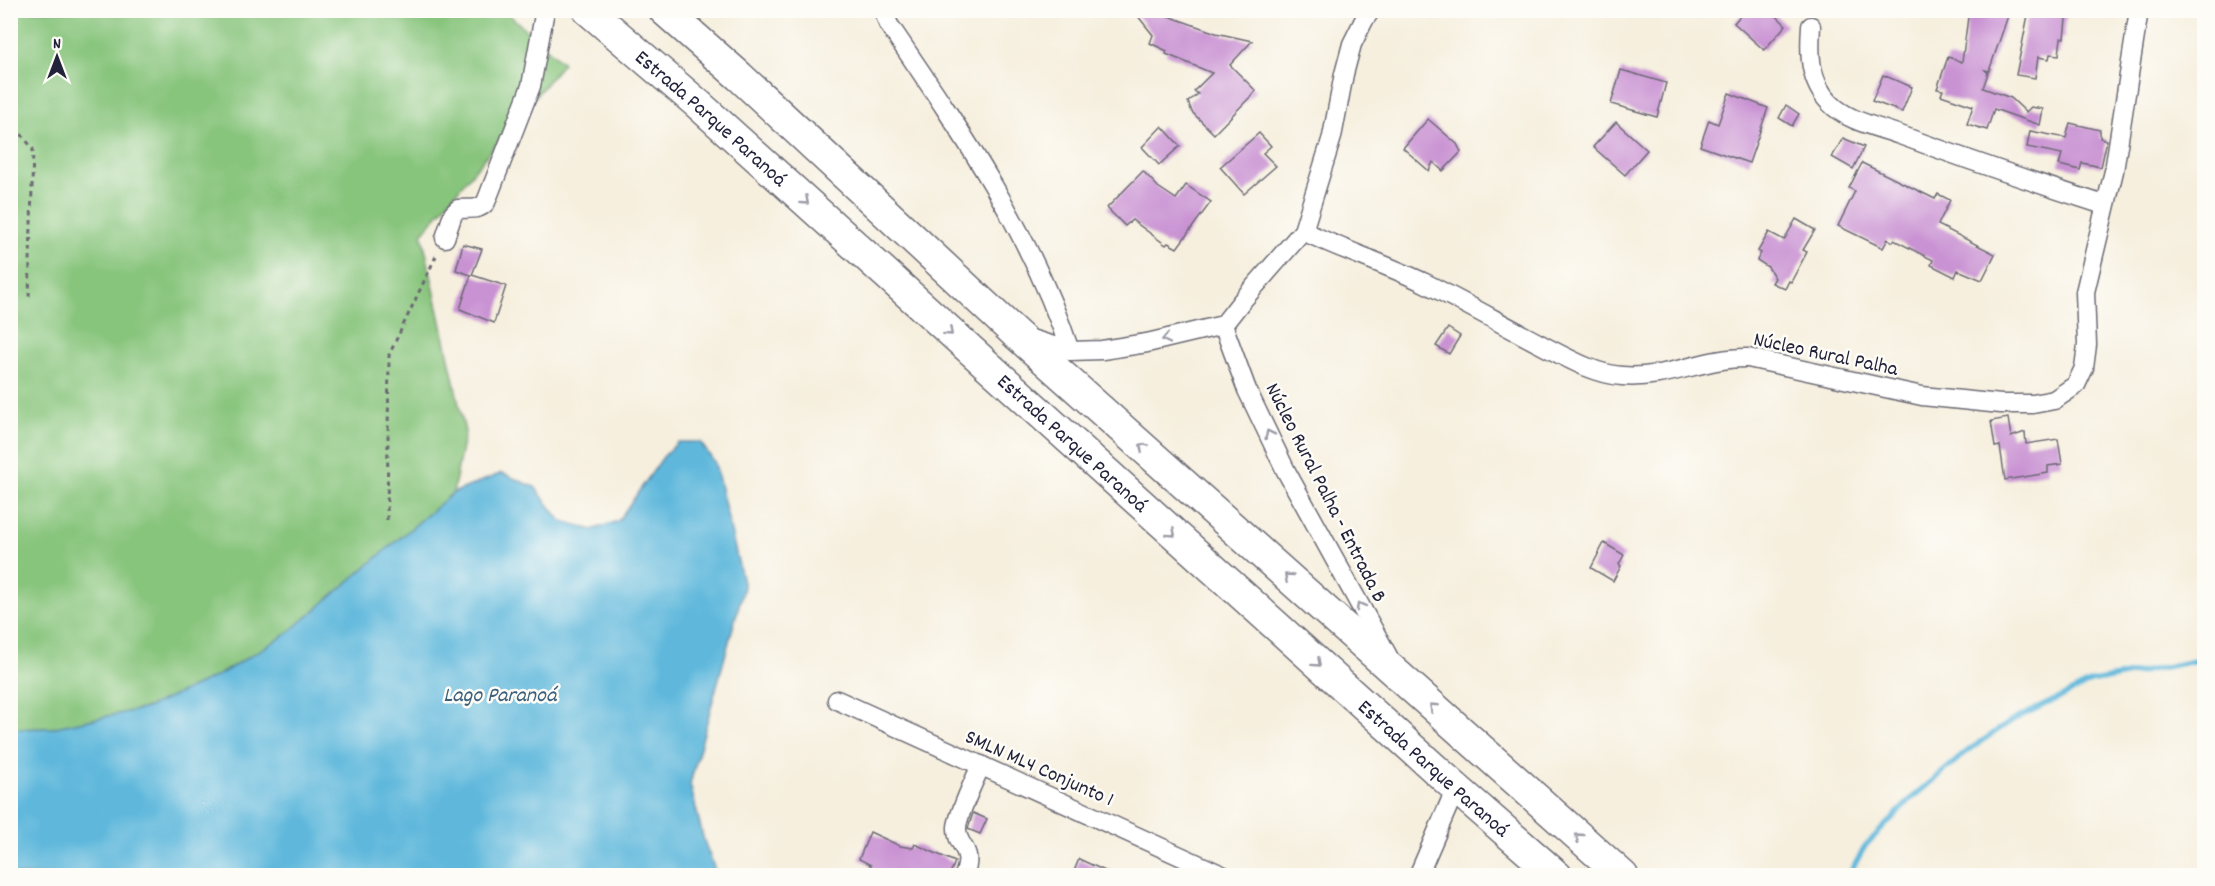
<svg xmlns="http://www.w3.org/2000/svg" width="2215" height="886" font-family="Dekko,sans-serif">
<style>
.green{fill:#87c47b;stroke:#54735b;stroke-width:1.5}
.water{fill:#5fb8dc;stroke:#406d8c;stroke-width:1.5}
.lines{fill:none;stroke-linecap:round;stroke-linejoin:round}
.stream{stroke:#5fb8dc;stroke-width:5}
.building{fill:#c992d3}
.minor-casing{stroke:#6c6a74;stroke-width:21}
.primary-casing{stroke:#6c6a74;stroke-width:33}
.path{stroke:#6c6a74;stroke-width:3;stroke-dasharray:4.5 4.5;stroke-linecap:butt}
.minor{stroke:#fff;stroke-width:18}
.primary{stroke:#fff;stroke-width:30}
.oneway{stroke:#9c9ca7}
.labels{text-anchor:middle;stroke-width:5;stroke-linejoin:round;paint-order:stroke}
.street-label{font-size:21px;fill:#22223b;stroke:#fdfcf7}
.water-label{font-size:22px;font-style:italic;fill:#3a5e7b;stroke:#fdfcf7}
</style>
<rect width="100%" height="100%" fill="#fdfcf7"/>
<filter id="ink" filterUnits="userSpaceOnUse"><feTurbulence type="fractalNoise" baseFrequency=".0167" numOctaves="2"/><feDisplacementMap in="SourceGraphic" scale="12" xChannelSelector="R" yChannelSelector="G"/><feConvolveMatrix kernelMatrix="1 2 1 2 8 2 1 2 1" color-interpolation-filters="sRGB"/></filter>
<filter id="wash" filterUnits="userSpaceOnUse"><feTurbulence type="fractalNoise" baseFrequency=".008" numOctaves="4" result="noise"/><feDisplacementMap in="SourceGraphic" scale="24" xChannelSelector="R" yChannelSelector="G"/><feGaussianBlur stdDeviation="1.35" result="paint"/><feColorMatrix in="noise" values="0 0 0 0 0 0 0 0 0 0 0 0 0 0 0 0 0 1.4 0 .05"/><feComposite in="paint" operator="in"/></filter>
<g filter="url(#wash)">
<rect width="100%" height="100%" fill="#f6efde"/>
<path class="green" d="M10,11H505L563,63L422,234L465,432L453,493L287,634L217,676L147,708L51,728L11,729Z"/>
<path class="water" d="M678,442H700L715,463L744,587L690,784L704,841L717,875H11V729L51,728L147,708L217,676L287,634L453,493L502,473L535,487L560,520L592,530L618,521L663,457Z"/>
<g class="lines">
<path class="stream" d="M1848,876L1866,845L1913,797L1970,749L2013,720L2092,682L2204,659"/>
</g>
<g id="blocks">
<g class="building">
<path d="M1133,10H1175L1168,16L1216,33L1252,41L1230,65L1256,91L1214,134L1192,112L1188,102L1198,94L1194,91L1212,73L1166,54L1167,51L1150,43L1153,35Z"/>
<path d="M1745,10H1770L1786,25L1764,50L1734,23Z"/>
<path d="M1969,10H2010L1989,71L1985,70L1988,73L1983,88L2011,98L2026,112L2031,107L2043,109L2040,125L1994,109L1987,130L1967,124L1973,106L1941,95L1943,90L1937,89L1948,57L1962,62Z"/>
<path d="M2029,10H2067L2064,38H2061L2059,55L2050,54L2049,59L2038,57L2035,78L2016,75Z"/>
<path d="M1621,70L1666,83L1657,117L1611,104Z"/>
<path d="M1883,75L1912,87L1902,112L1872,101Z"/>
<path d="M1729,93L1768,108L1749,163L1700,146L1709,120L1718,124Z"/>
<path d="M1786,105L1799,114L1792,126L1779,118Z"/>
<path d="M1428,119L1457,144L1461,152L1443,171L1433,162L1429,171L1403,148Z"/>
<path d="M1616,122L1647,150L1625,175L1593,147Z"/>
<path d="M2070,123L2100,130V138L2107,140L2101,167L2082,163L2080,170L2059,165L2062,154L2027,147L2030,131L2066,138Z"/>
<path d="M1162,126L1180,146L1159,165L1142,147Z"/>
<path d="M1259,133L1271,146L1263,153L1276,166L1244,194L1220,167Z"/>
<path d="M1843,138L1864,147L1853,169L1832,157Z"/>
<path d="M1862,163L1935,199L1938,194L1950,200L1938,225L1995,254L1982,280L1958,270L1955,277L1931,265L1933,260L1894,240L1893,242L1888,239L1883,248L1838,226L1855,191L1849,188Z"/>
<path d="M1143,171L1158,187L1176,199L1186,185L1211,202L1177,248L1168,243L1166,245L1132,220L1125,226L1107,208Z"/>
<path d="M1796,219L1815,230L1803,250L1807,252L1791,282L1789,281L1785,289L1772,283L1775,278L1768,267L1757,260L1761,253L1758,251L1769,232L1784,240Z"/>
<path d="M463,244L482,249L472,275L506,286L494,323L460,309L471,275L456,270Z"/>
<path d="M1448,328L1460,336L1449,354L1436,346Z"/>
<path d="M2008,418L2011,437L2025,432L2026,444L2058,439L2062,464L2048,466V473L2005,480L2000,446L1995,447L1991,421Z"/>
<path d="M1604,543L1624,555L1619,564L1621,566L1613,581L1591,568Z"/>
<path d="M973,813L987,819L980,834L968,829Z"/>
<path d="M870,832L900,846L913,848L915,844L955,862L949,876H866L871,865L859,859Z"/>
<path d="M1079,859L1116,876H1072Z"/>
</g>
</g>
</g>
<g filter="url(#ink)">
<use href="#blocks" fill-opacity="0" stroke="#6c6a74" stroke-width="1.5"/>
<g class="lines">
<defs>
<g id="minor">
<path d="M883,10L889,25C959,128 1031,232 1070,351"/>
<path d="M1811,26C1809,53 1809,82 1830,103C1847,121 1878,127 1900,135C1968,160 2036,183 2104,205"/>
<path d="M1303,231C1343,250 1385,264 1425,283C1463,302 1500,323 1538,343C1564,356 1593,374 1622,376C1666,380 1705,357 1748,358L1922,396L2001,404H2033L2054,400L2076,385L2084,368L2087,345L2085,292L2114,171L2139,10"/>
<path d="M445,238L453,214L458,209C469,208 479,211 486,202L531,86L545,10"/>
<path d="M1223,325L1247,390L1286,471L1388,656"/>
<path d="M1028,338L1070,351L1102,350L1147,343L1223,325L1241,302L1303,231L1332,137L1344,74L1352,44L1364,20L1371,10"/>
<path d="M837,700L1224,876"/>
<path d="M964,876C975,846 956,849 957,827C958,814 975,779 981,765"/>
<path d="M1418,876L1456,788"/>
</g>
<g id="primary">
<path id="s1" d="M588,10L699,105L1456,788L1557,876"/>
<path d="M664,10L739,76L1017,335L1623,876"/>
</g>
</defs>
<use href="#minor" class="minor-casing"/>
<use href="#primary" class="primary-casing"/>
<g class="path">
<path d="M10,13L13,10"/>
<path d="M10,120L33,149L29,299"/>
<path d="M387,520L389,355L437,254"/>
</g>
<use href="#minor" class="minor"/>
<use href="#primary" class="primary"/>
</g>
<defs><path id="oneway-chevron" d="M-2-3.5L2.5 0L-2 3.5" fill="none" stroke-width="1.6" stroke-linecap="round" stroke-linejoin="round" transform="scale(1.5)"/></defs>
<g class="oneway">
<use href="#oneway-chevron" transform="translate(805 201) rotate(42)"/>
<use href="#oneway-chevron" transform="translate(949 332) rotate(42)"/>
<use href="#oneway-chevron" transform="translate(1166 339) rotate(168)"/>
<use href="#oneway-chevron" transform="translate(1269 434) rotate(-116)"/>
<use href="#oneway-chevron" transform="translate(1143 447) rotate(-138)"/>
<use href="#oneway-chevron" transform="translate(1172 533) rotate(42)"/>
<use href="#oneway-chevron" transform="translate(1288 577) rotate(-138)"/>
<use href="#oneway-chevron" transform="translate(1360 606) rotate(-119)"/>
<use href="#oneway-chevron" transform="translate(1317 663) rotate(42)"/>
<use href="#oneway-chevron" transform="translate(1433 707) rotate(-137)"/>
<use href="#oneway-chevron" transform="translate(1579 837) rotate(-139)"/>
</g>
</g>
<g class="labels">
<g class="street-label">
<text dy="7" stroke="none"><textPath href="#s1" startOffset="164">Estrada Parque Paranoá</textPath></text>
<text transform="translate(1826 353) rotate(12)" y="7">Núcleo Rural Palha</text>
<text dy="7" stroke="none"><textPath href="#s1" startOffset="650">Estrada Parque Paranoá</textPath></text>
<text transform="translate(1327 492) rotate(63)" y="7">Núcleo Rural Palha - Entrada B</text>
<text transform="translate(1040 767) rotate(24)" y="7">SMLN ML4 Conjunto 1</text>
<text dy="7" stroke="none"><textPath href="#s1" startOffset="1136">Estrada Parque Paranoá</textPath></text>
</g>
<g class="water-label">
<text x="500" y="701">Lago Paranoá</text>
</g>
</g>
<rect width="2215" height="886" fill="none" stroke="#fdfcf7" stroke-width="36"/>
<g transform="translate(57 57)" stroke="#fdfcf7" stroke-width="4.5" paint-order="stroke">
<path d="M0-4.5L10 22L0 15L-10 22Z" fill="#22223b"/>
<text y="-9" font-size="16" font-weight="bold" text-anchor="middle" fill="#22223b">N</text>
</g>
</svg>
